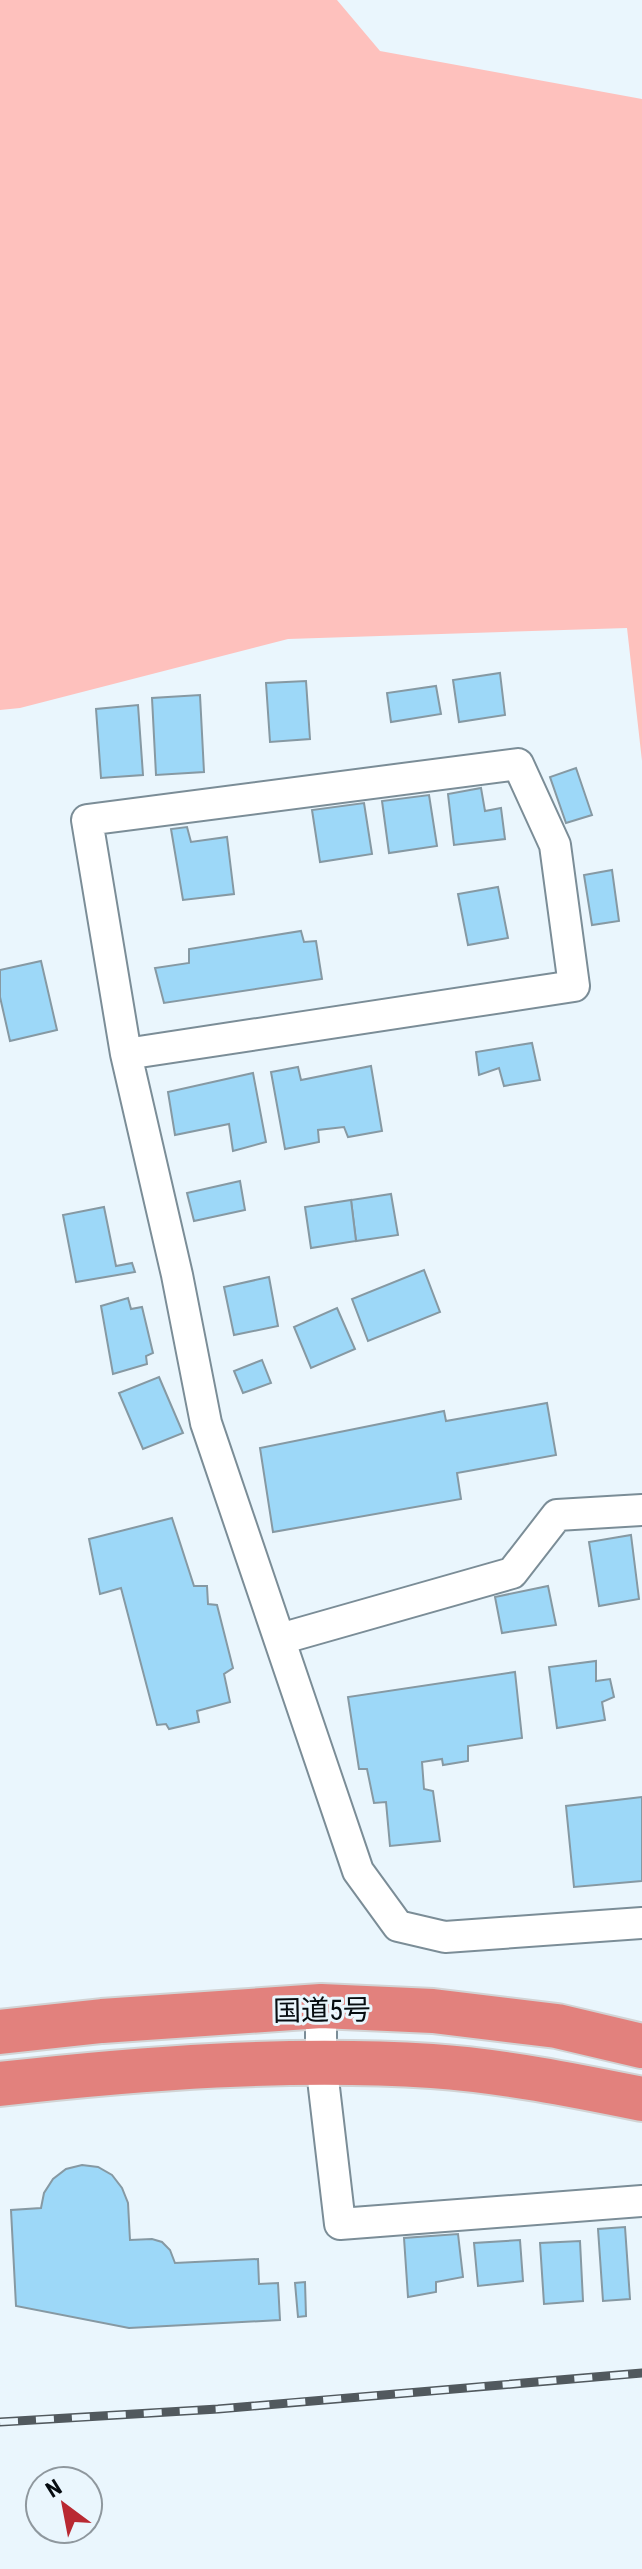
<svg xmlns="http://www.w3.org/2000/svg" width="642" height="2569" font-family="'Roboto Condensed','Noto Sans JP',sans-serif">
<style>
.green{fill:#fec1bd}
.building{fill:#9dd8f8;stroke:#8699a3;stroke-width:2}
.lines{fill:none;stroke-linecap:round;stroke-linejoin:round}
.street-casing{stroke:#7b8d97;stroke-width:34}
.highway-casing{stroke:#d2d3d4;stroke-width:48}
.street{stroke:#fff;stroke-width:30}
.highway{stroke:#e2817d;stroke-width:44}
.rail-casing{stroke:#51595e;stroke-width:9}
.rail{stroke:#eaf6fd;stroke-width:6;stroke-dasharray:18;stroke-linecap:butt}
.labels{text-anchor:middle;stroke-width:6;stroke-linejoin:round;paint-order:stroke}
.street-label{font-size:28px;fill:#060c10;stroke:#eaf6fd}
</style>
<rect width="100%" height="100%" fill="#eaf6fd"/>
<path class="green" d="M0,0H337L380,51L642,99V761L627,628L288,639L20,708L0,710Z"/>
<g class="building">
<path d="M500,673L505,715L459,722L453,680Z"/>
<path d="M306,681L310,739L270,742L266,683Z"/>
<path d="M436,686L441,714L391,722L387,693Z"/>
<path d="M200,695L204,772L156,775L152,698Z"/>
<path d="M138,705L143,775L101,778L96,709Z"/>
<path d="M576,768L592,815L566,823L550,777Z"/>
<path d="M481,788L485,811L501,808L505,839L454,845L448,794Z"/>
<path d="M429,795L437,846L389,853L382,801Z"/>
<path d="M364,803L372,854L320,862L312,810Z"/>
<path d="M187,827L191,842L227,837L234,894L183,900L171,829Z"/>
<path d="M612,870L619,921L592,925L584,875Z"/>
<path d="M498,887L508,938L468,945L458,894Z"/>
<path d="M301,931L304,942L316,941L322,979L164,1003L155,968L189,963V949Z"/>
<path d="M41,961L57,1030L10,1041L0,997V970Z"/>
<path d="M532,1043L540,1080L504,1086L499,1068L479,1075L476,1052Z"/>
<path d="M371,1066L382,1131L348,1137L344,1127L318,1130L319,1142L285,1149L271,1072L298,1067L301,1080Z"/>
<path d="M253,1073L266,1142L233,1151L229,1124L175,1135L168,1092Z"/>
<path d="M240,1181L245,1210L194,1221L187,1193Z"/>
<path d="M391,1194L398,1235L356,1241L351,1200Z"/>
<path d="M351,1200L356,1241L311,1248L305,1207Z"/>
<path d="M104,1207L116,1266L132,1263L135,1272L76,1282L63,1215Z"/>
<path d="M424,1270L440,1312L368,1341L352,1299Z"/>
<path d="M269,1277L278,1326L234,1335L224,1287Z"/>
<path d="M128,1298L131,1309L142,1307L153,1353L146,1356L147,1364L113,1374L101,1306Z"/>
<path d="M337,1308L355,1349L311,1368L294,1327Z"/>
<path d="M262,1360L271,1383L243,1393L234,1371Z"/>
<path d="M159,1377L183,1433L143,1449L119,1393Z"/>
<path d="M547,1403L556,1455L457,1473L461,1499L273,1532L260,1448L444,1411L446,1421Z"/>
<path d="M172,1518L194,1586H207L208,1604L217,1605L233,1668L224,1674L230,1702L197,1711L199,1722L169,1729L166,1724L157,1725L121,1588L100,1594L89,1539Z"/>
<path d="M631,1535L639,1599L599,1606L589,1542Z"/>
<path d="M548,1586L556,1625L502,1633L495,1597Z"/>
<path d="M596,1661V1681L610,1679L614,1697L602,1702L605,1720L557,1728L549,1667Z"/>
<path d="M515,1672L522,1738L468,1746V1761L443,1765L442,1759L422,1762L424,1789L433,1791L440,1841L390,1846L386,1802L374,1803L367,1769H359L348,1697Z"/>
<path d="M642,1797V1881L574,1887L566,1806Z"/>
<path d="M82,2165L98,2167L112,2175L122,2188L128,2203L130,2240L152,2239L162,2242L170,2250L175,2263L258,2259L259,2284L278,2283L280,2320L129,2328L16,2306L11,2210L41,2208L44,2193L53,2179L66,2169Z"/>
<path d="M625,2227L630,2299L603,2301L598,2229Z"/>
<path d="M458,2234L463,2277L436,2282V2292L408,2297L404,2238Z"/>
<path d="M520,2240L523,2281L478,2286L474,2243Z"/>
<path d="M580,2241L583,2301L544,2304L540,2243Z"/>
<path d="M305,2282L306,2316L298,2317L295,2283Z"/>
</g>
<g class="lines">
<defs>
<g id="street">
<path d="M126,1054L574,986L555,845L518,764L87,820L126,1054L177,1275L206,1423L358,1871L398,1926L445,1937L642,1923"/>
<path d="M280,1639L512,1573L557,1515L642,1510"/>
<path d="M321,2006V2062L340,2224L642,2201"/>
</g>
<g id="highway">
<path d="M0,2032L102,2021L321,2006L433,2011L557,2026L642,2046"/>
<path d="M0,2084C143,2068 288,2057 432,2066C503,2071 573,2085 642,2099"/>
</g>
</defs>
<use href="#street" class="street-casing"/>
<use href="#highway" class="highway-casing"/>
<use href="#street" class="street"/>
<use href="#highway" class="highway"/>
<defs>
<path id="rail" d="M0,2422L218,2409L642,2373"/>
</defs>
<use href="#rail" class="rail-casing"/>
<use href="#rail" class="rail"/>
</g>
<g class="labels">
<g class="street-label">
<text transform="translate(322 2010) rotate(-1)" y="10">国道5号</text>
</g>
</g>
<g transform="translate(64 2505) rotate(328)"><circle r="38" fill="#eaf6fd" stroke="#8f989e" stroke-width="2"/>
<path d="M0-6L14 30L0 20L-14 30Z" fill="#b92932"/>
<text y="-12" font-size="22" font-weight="bold" text-anchor="middle" fill="#060c10">N</text>
</g>
</svg>
